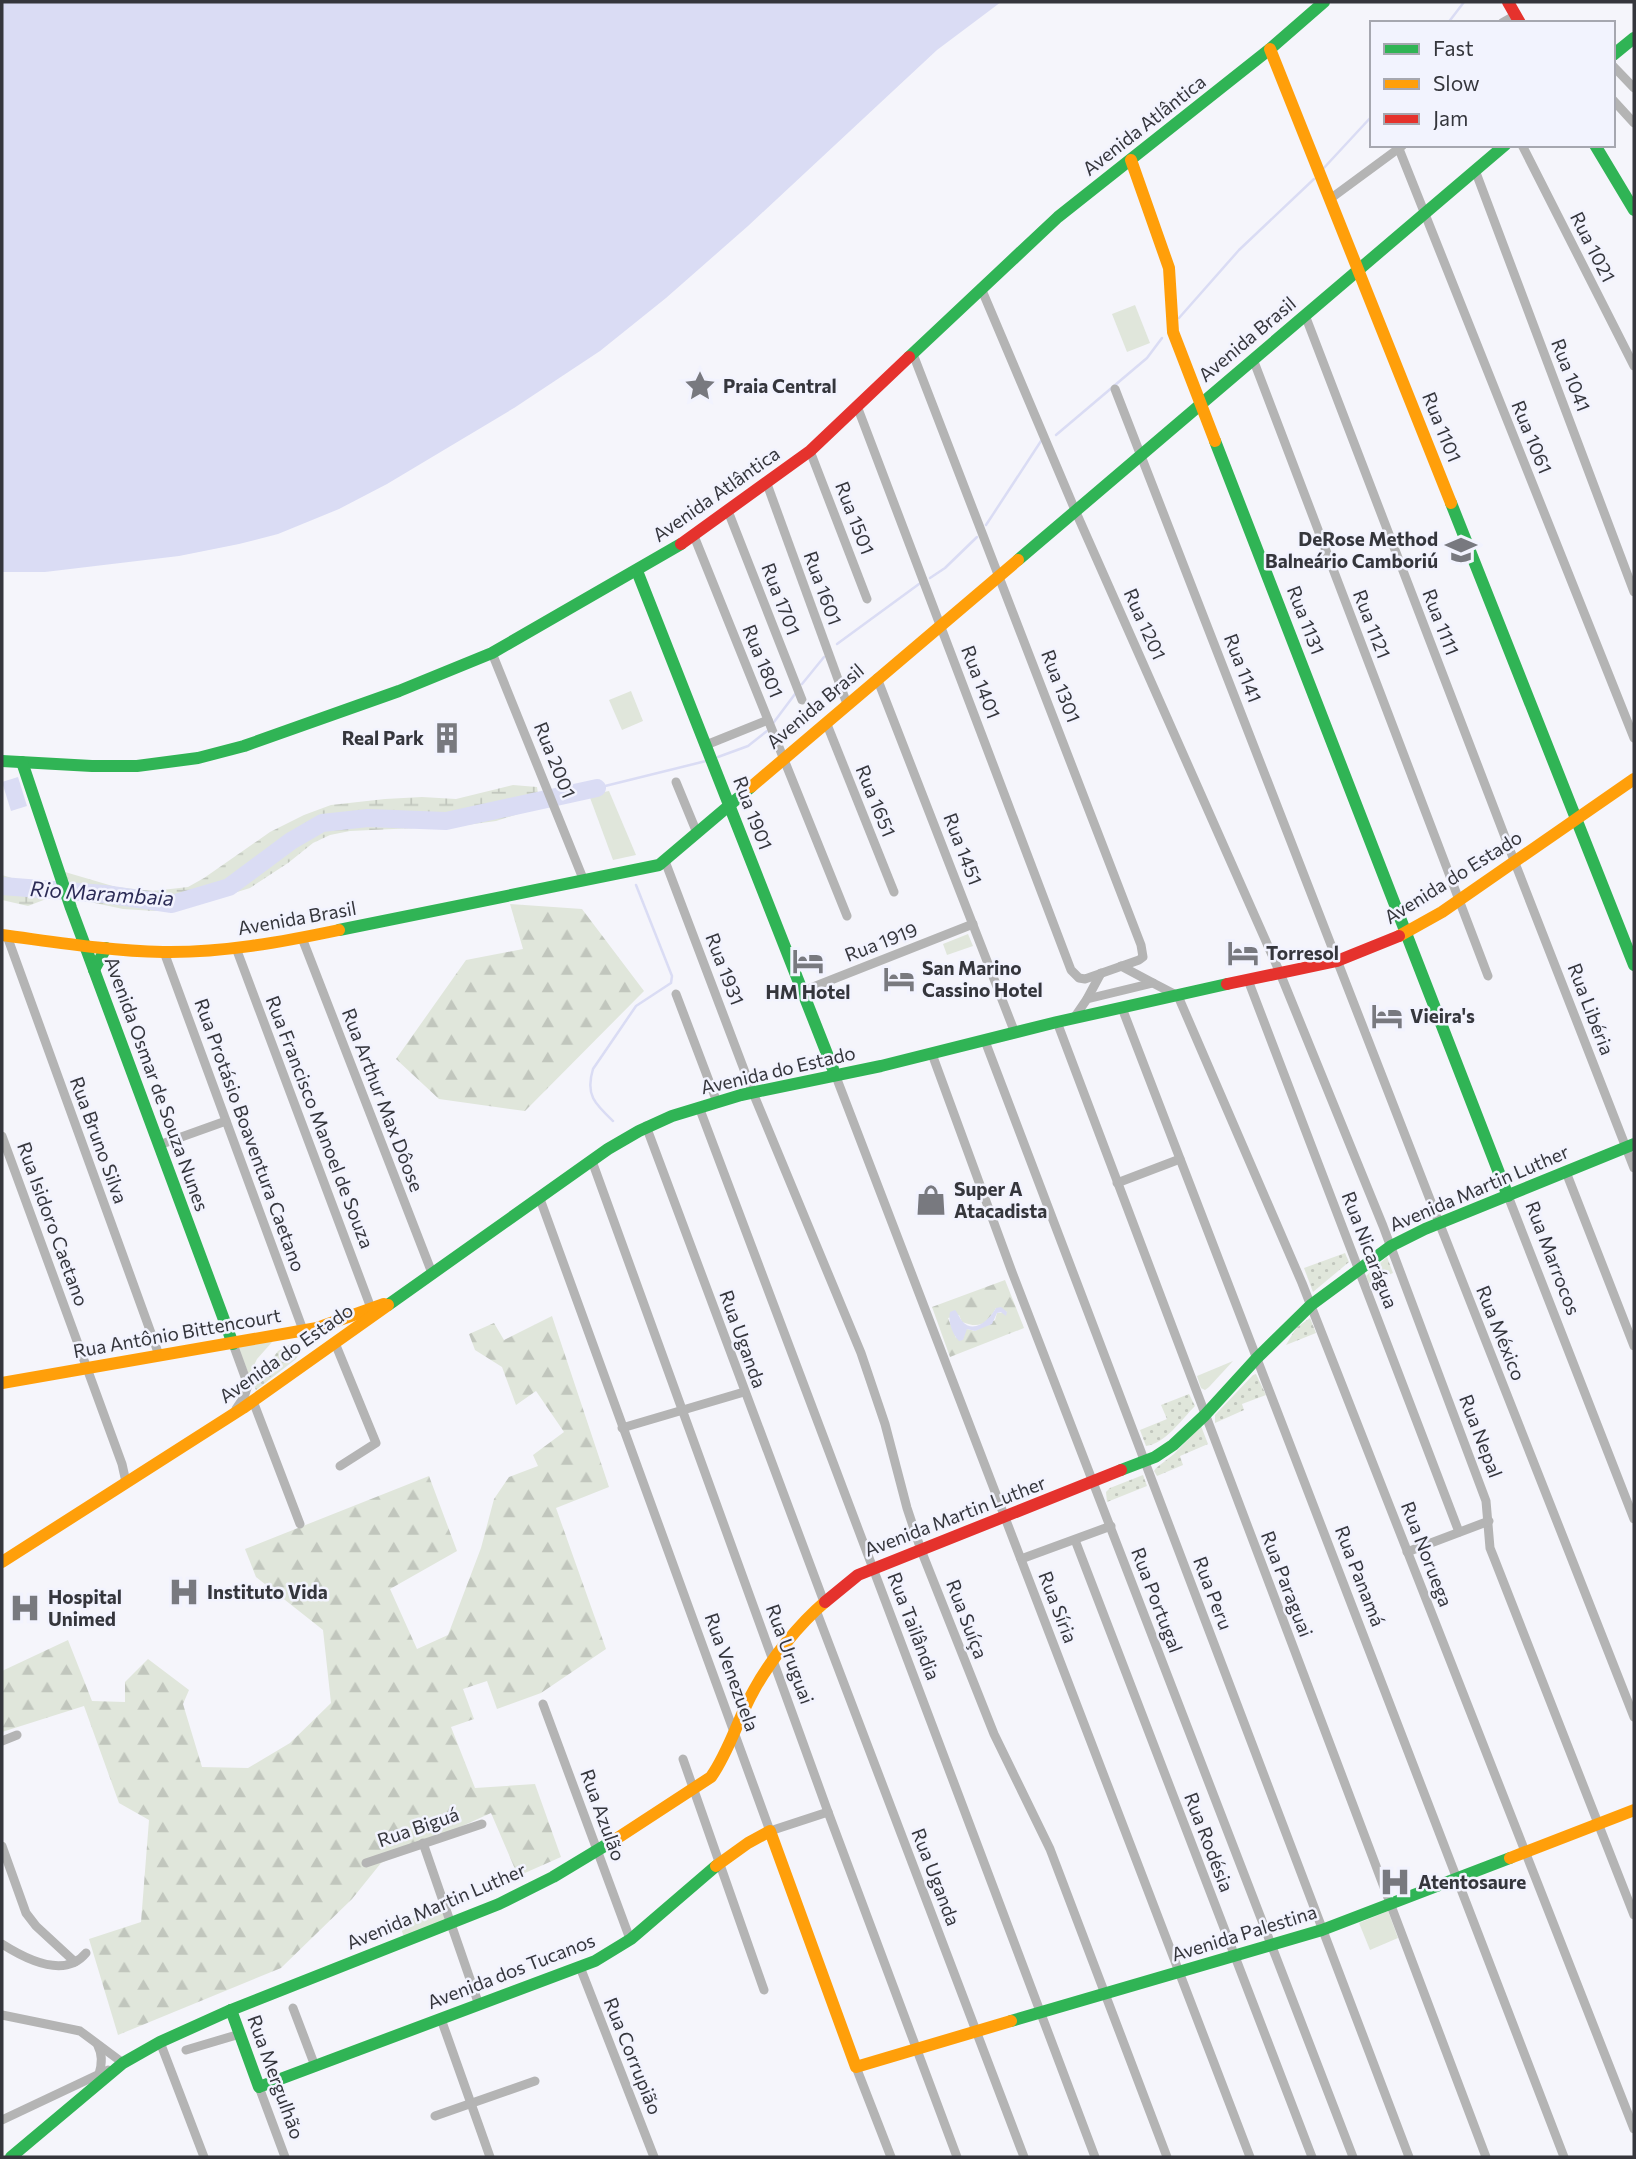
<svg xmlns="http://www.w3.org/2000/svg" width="1636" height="2159" font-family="Commissioner,sans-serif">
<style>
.grass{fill:url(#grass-dots)}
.forest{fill:url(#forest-firs);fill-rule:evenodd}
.wetland{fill:url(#wetland-marsh)}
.park{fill:#e0e6db}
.water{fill:#dadcf4}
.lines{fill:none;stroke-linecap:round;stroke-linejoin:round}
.stream{stroke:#dadcf4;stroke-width:2.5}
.river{stroke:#dadcf4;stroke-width:18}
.street{stroke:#b4b4b4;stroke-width:9}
.fast{stroke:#30b455;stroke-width:12}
.slow{stroke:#ff9f0a;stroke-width:12}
.jam{stroke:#e5322d;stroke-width:12}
.labels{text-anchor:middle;stroke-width:5;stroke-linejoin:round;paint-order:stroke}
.street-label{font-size:19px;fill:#35363c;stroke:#f2f3fe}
.poi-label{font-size:19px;font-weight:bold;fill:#35363c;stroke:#f2f3fe;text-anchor:start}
.water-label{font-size:21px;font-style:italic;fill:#2b2b55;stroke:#f2f3fe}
</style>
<defs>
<pattern id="grass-dots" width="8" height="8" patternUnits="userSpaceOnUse" patternTransform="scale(1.75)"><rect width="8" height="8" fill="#e0e6db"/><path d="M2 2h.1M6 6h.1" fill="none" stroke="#c1c6bd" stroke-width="1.8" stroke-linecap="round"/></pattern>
<pattern id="forest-firs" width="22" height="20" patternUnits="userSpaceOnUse" patternTransform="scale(1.75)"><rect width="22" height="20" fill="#e0e6db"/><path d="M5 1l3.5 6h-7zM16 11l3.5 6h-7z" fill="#c1c6bd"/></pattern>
<pattern id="wetland-marsh" width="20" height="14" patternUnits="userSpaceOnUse" patternTransform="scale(1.75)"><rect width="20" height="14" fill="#e0e6db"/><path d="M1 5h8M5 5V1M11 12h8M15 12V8" fill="none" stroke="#c1c6bd"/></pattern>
</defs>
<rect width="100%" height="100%" fill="#f5f5fb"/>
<g class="grass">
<path d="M1345,1253L1349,1262L1313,1292L1304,1268Z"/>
<path d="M1387,1257L1393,1273L1369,1283L1366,1276Z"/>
<path d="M1310,1318L1316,1333L1286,1345L1296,1328Z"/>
<path d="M294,1342L300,1343C301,1350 300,1353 296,1359L256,1390L253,1384L278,1351Z"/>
<path d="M1256,1374L1266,1395L1242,1404L1244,1410L1215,1423V1415L1253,1375Z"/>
<path d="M1189,1394L1195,1406C1181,1420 1166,1443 1146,1446L1140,1430L1167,1419L1161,1405Z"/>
<path d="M1201,1426L1208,1444L1180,1456L1183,1465L1157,1476L1154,1471L1156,1468L1174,1454Z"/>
<path d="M1143,1475L1147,1486L1107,1502L1106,1492L1110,1488Z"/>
</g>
<g class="forest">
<path d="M510,904L582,909L644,991L525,1111L439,1099L396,1059L466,960L523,949Z"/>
<path d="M1005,1280L1024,1328L950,1357L932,1307ZM996,1308L1007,1312L997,1313L995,1320L975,1331L967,1329L956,1338L948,1318L959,1315L962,1322C980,1329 987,1324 996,1308Z"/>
<path d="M552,1316L609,1487L556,1508L606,1649L541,1693L497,1709L487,1681L463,1689L474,1719L451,1727L475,1788L535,1784L561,1857L518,1876L491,1813L381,1863L352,1899L281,1968L118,2035L89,1939L141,1922L149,1820L119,1803L84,1706L2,1732V1671L68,1640L92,1701L125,1702V1682L148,1659L189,1690L183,1704L202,1767L248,1768L290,1743L331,1703L323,1630L256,1577L245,1549L429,1476L457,1551L390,1589L417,1649L448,1635L481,1548L494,1499L509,1477L538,1466L533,1455L564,1432L536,1391L516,1405L502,1367L475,1350L469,1334L494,1323L504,1340Z"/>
</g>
<g class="wetland">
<path d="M513,785L537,787L540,807L496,821L459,826L350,831L330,835L313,843L288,863L250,888L186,908L154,911L123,909L76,899L65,872L116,887L153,891L188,887L204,878L270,832L304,815L331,805L385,799L422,797L456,799Z"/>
<path d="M2,875L35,885L48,883L54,896L28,906L2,900Z"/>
</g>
<g class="park">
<path d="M1135,305L1150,343L1127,352L1112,314Z"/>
<path d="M631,691L643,721L622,730L609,700Z"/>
<path d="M609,791L636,855L613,860L589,795Z"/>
<path d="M968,934L973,946L947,955L943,944Z"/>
<path d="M273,1341L257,1359L249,1375L238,1347Z"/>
<path d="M1233,1361L1209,1387L1205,1390L1201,1388L1197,1376Z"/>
<path d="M441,1908L446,1922L404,1937L399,1923Z"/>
<path d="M1388,1911L1398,1938L1370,1950L1359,1923Z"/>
</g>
<g class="water">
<path d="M2,2H1001L937,50L748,226L666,298L600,351L514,408L387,484L339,509L278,534L239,544L179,556L45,572H2Z"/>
<path d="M18,777L27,806L11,811L2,782Z"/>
<path d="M1001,1307L1007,1312L1006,1316L1001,1312L997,1313L992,1324L975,1331L967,1329L963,1340L959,1341C952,1334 948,1321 950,1312L955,1310C958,1313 959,1317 962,1321C974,1335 990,1319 996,1308Z"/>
</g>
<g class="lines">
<g class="stream">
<path d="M1448,23L1464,2"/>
<path d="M1322,170L1372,116"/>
<path d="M1179,318L1239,250L1314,179"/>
<path d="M1056,435L1147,358L1162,338"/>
<path d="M986,525L1041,441"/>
<path d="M930,578L945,568L977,537"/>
<path d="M837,644L919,584"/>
<path d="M802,684L824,657"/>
<path d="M774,722L795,694"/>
<path d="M718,757L748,746L767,731"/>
<path d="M597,788L706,761"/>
<path d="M613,1121C595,1104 585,1095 593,1069L636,1006L671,983L672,976L636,885"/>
</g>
<path class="river" d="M2,886L105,894L172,904L229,887L291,841L322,823L368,818L446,821L597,788"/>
<g class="street">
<path d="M1502,23L1516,15"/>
<path d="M1613,66L1634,88"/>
<path d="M1613,100L1634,123"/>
<path d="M1522,145L1634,366"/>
<path d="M1399,149L1634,738"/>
<path d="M1475,170L1634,592"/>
<path d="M1330,199L1402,146"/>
<path d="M981,288L1075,510L1280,973L1383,1226L1486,1501L1490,1548L1494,1558L1634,1915"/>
<path d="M1305,315L1515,863L1634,1168"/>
<path d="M1253,359L1488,976"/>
<path d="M1115,389L1431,1202L1634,1717"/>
<path d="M857,406L1071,970L1079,978L1085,979L1139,960L1143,957L1141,945L913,354"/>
<path d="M810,451L867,599"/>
<path d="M767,484L847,704"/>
<path d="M728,511L802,700"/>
<path d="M694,536L847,916"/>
<path d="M492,653L584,881"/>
<path d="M877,678L1015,1033"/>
<path d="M826,722L894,892"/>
<path d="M706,745L768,720"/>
<path d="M676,782L697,833"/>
<path d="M665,861L751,1088L861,1353L885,1424L907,1508L921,1550L994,1734L1050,1849L1167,2157"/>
<path d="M7,936L159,1355"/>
<path d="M302,938L432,1273"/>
<path d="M236,948L371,1308"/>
<path d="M164,952L303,1330"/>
<path d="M1121,966L1153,983"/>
<path d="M1248,980L1459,1532"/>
<path d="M803,991L973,924"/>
<path d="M676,994L717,1102"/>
<path d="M1087,999L1101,973"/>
<path d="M1122,1008L1564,2157"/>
<path d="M1074,1018L1087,999L1153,983L1178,996L1302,1283L1634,2129"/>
<path d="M1057,1022L1486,2157"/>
<path d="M985,1041L1409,2157"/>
<path d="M932,1054L1012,1272L1353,2157"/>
<path d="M835,1074L1250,2157"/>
<path d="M699,1107L1095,2157"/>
<path d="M646,1126L824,1602"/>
<path d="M2,1136L122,1464L126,1482"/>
<path d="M159,1145L226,1121"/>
<path d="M592,1161L828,1812L957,2157"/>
<path d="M1566,1172L1634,1346"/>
<path d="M1117,1183L1180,1159"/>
<path d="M1508,1196L1634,1519"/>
<path d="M540,1199L770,1831L828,1812"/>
<path d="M335,1343L376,1443L340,1466"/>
<path d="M233,1344L248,1385L244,1397L236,1409"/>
<path d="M253,1401L300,1524"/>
<path d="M622,1428L744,1392"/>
<path d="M1075,1540L1312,2157"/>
<path d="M1407,1552L1489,1521"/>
<path d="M1021,1559L1111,1526"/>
<path d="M816,1610L1024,2157"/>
<path d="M543,1704L630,1939"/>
<path d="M2,1741L17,1735"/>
<path d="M683,1759L764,1990"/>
<path d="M423,1843L479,2005"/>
<path d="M2,1846L26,1913L36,1926L75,1962"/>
<path d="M366,1863L482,1824"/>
<path d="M2,1944C24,1958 64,1980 86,1953"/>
<path d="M580,1967L654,2157"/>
<path d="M293,2008L315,2066"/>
<path d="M2,2015L80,2031L123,2063L121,2064"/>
<path d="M441,2019L490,2157"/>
<path d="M160,2042L204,2157"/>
<path d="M98,2046C103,2055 102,2064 99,2074"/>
<path d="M186,2050L240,2034"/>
<path d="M856,2067L891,2157"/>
<path d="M259,2087L285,2157"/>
<path d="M435,2116L535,2081"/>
<path d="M2,2120L108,2070"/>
</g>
<g class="fast">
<path d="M1613,55L1634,38"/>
<path d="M1595,145L1634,210"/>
<path d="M909,357L1058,217L1270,49L1324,2"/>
<path d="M1215,441L1508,1196"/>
<path d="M1451,503L1634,965"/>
<path d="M1018,560L1505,145"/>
<path d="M637,571L833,1069"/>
<path d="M2,761L92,766H137L198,758L244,746L399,691L492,653L681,544"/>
<path d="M22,762L71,908L233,1344"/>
<path d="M339,930L659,865L751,787"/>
<path d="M94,970L106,948"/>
<path d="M388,1305L608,1149L639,1131L672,1116L741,1095L881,1066L1057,1022L1227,984"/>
<path d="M1121,1470L1155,1457L1173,1445L1205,1415L1257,1358L1311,1305L1391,1246L1425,1229L1634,1144"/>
<path d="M231,2010L259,2087L595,1961L631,1939L716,1866"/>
<path d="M1011,2021L1322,1930L1510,1858"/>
<path d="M11,2157L123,2063L160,2042L231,2010L499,1904L553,1877L616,1839"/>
</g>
<g class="slow">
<path d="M1270,49L1451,503"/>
<path d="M1131,160L1169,268L1173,332L1215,441"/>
<path d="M751,787L1018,560"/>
<path d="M2,935C55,942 109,951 163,952C222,953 282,942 339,930"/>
<path d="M1399,936L1442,912L1634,779"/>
<path d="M2,1383L317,1328L384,1304"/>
<path d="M2,1562L243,1408L388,1305"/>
<path d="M616,1839L711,1777C730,1750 738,1718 754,1690C771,1659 799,1624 825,1602"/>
<path d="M1510,1858L1634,1810"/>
<path d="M716,1866L748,1843L770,1831L856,2067L1011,2021"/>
</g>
<g class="jam">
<path d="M1508,2L1520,23"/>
<path d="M681,544L810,451L909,357"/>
<path d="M1227,984L1337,961L1399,936"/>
<path d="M825,1602L858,1575L1121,1470"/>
</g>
</g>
<defs>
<symbol id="sight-bare" viewBox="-9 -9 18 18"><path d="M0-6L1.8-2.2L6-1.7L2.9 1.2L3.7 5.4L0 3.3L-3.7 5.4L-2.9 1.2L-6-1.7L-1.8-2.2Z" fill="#78797f" stroke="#f2f3fe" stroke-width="2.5" paint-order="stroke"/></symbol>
<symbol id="university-bare" viewBox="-9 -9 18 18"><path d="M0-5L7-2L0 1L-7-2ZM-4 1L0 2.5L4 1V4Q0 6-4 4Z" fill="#78797f" stroke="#f2f3fe" stroke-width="2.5" paint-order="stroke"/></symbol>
<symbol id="building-bare" viewBox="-9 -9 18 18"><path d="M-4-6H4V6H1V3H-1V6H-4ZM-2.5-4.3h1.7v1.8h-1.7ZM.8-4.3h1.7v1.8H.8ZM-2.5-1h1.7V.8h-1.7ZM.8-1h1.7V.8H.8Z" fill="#78797f" stroke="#f2f3fe" stroke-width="2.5" paint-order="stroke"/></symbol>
<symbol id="hotel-bare" viewBox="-9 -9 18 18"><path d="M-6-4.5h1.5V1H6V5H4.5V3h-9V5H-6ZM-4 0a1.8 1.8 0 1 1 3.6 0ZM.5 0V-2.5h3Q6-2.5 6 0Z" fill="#78797f" stroke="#f2f3fe" stroke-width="2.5" paint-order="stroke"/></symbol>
<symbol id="shop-bare" viewBox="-9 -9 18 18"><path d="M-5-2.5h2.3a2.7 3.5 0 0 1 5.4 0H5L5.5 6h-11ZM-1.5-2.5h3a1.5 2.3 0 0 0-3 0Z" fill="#78797f" stroke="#f2f3fe" stroke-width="2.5" paint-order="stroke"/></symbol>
<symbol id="hospital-bare" viewBox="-9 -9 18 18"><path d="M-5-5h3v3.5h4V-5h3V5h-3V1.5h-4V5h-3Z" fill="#78797f" stroke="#f2f3fe" stroke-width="2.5" paint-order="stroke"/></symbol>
</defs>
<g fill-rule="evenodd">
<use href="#sight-bare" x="678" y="364" width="44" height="44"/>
<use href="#university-bare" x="1439" y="528" width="44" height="44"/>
<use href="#building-bare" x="425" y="716" width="44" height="44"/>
<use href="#hotel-bare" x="1221" y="931" width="44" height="44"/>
<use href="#hotel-bare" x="786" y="939" width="44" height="44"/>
<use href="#hotel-bare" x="877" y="957" width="44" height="44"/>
<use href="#hotel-bare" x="1365" y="994" width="44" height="44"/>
<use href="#shop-bare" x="909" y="1178" width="44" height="44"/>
<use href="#hospital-bare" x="162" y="1570" width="44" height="44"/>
<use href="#hospital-bare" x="3" y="1586" width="44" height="44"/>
<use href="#hospital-bare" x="1373" y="1860" width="44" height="44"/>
</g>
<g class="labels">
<g class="street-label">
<text transform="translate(1144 125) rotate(-38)" y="7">Avenida Atlântica</text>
<text transform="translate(1593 247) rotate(63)" y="7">Rua 1021</text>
<text transform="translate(1247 339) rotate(-40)" y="7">Avenida Brasil</text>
<text transform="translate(1571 375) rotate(69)" y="7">Rua 1041</text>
<text transform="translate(1442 427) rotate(68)" y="7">Rua 1101</text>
<text transform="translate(1532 437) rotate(68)" y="7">Rua 1061</text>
<text transform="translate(716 494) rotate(-35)" y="7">Avenida Atlântica</text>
<text transform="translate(855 518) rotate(69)" y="7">Rua 1501</text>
<text transform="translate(823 588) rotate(70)" y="7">Rua 1601</text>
<text transform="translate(781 599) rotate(69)" y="7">Rua 1701</text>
<text transform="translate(1306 620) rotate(69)" y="7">Rua 1131</text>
<text transform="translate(1441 622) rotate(69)" y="7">Rua 1111</text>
<text transform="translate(1145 624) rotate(66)" y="7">Rua 1201</text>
<text transform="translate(1372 624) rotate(69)" y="7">Rua 1121</text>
<text transform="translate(763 661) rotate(68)" y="7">Rua 1801</text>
<text transform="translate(1243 668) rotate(69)" y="7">Rua 1141</text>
<text transform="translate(981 682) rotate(69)" y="7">Rua 1401</text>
<text transform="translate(1061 686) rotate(69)" y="7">Rua 1301</text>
<text transform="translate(815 706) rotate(-40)" y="7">Avenida Brasil</text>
<text transform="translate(555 760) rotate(68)" y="7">Rua 2001</text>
<text transform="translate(876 801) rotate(68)" y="7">Rua 1651</text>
<text transform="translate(753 813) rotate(69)" y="7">Rua 1901</text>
<text transform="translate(963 849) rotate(69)" y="7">Rua 1451</text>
<text transform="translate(1453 877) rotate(-32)" y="7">Avenida do Estado</text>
<text transform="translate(297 918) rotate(-10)" y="7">Avenida Brasil</text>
<text transform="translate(881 942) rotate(-21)" y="7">Rua 1919</text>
<text transform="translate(725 969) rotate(69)" y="7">Rua 1931</text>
<text transform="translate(1591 1009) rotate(69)" y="7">Rua Libéria</text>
<text transform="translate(778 1070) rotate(-13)" y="7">Avenida do Estado</text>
<text transform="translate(157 1084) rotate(70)" y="7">Avenida Osmar de Souza Nunes</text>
<text transform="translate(383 1100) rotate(69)" y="7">Rua Arthur Max Dôose</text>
<text transform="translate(320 1122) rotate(69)" y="7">Rua Francisco Manoel de Souza</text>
<text transform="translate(250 1135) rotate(70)" y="7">Rua Protásio Boaventura Caetano</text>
<text transform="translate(99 1140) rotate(70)" y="7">Rua Bruno Silva</text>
<text transform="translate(1479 1188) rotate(-23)" y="7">Avenida Martin Luther</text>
<text transform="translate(53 1224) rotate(70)" y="7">Rua Isidoro Caetano</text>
<text transform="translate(1370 1250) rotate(69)" y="7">Rua Nicarágua</text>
<text transform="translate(1553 1258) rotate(69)" y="7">Rua Marrocos</text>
<text transform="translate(177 1333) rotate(-10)" y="7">Rua Antônio Bittencourt</text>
<text transform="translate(1501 1333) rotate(68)" y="7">Rua México</text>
<text transform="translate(743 1339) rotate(70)" y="7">Rua Uganda</text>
<text transform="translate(286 1353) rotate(-35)" y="7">Avenida do Estado</text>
<text transform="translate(1481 1436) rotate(69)" y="7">Rua Nepal</text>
<text transform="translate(955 1516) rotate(-21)" y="7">Avenida Martin Luther</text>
<text transform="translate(1427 1554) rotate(69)" y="7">Rua Noruega</text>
<text transform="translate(1360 1576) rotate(69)" y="7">Rua Panamá</text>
<text transform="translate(1287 1584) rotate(69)" y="7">Rua Paraguai</text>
<text transform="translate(1213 1593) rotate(69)" y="7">Rua Peru</text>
<text transform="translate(1157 1600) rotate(69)" y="7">Rua Portugal</text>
<text transform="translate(1058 1607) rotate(69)" y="7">Rua Síria</text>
<text transform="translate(967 1619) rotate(69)" y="7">Rua Suíça</text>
<text transform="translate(914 1626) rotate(69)" y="7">Rua Tailândia</text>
<text transform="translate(790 1654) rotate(70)" y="7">Rua Uruguai</text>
<text transform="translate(732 1672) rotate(70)" y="7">Rua Venezuela</text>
<text transform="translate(603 1815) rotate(70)" y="7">Rua Azulão</text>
<text transform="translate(418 1827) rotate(-19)" y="7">Rua Biguá</text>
<text transform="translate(1209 1842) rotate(69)" y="7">Rua Rodésia</text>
<text transform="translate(936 1877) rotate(69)" y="7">Rua Uganda</text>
<text transform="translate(436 1906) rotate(-23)" y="7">Avenida Martin Luther</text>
<text transform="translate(1244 1933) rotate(-17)" y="7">Avenida Palestina</text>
<text transform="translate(511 1971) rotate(-21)" y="7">Avenida dos Tucanos</text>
<text transform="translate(633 2056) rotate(68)" y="7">Rua Corrupião</text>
<text transform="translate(276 2077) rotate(70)" y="7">Rua Mergulhão</text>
</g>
<g class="poi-label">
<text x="723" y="393">Praia Central</text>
<text x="1438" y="546" text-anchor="end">DeRose Method<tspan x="1438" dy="22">Balneário Camboriú</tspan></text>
<text x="424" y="745" text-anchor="end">Real Park</text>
<text x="1266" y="960">Torresol</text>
<text x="922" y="975">San Marino<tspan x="922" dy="22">Cassino Hotel</tspan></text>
<text x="808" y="999" text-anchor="middle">HM Hotel</text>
<text x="1410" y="1023">Vieira's</text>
<text x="954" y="1196">Super A<tspan x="954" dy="22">Atacadista</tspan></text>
<text x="207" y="1599">Instituto Vida</text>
<text x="48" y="1604">Hospital<tspan x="48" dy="22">Unimed</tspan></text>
<text x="1418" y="1889">Atentosaure</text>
</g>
<g class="water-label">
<text transform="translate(102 894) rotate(4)" y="7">Rio Marambaia</text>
</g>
</g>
<rect width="1636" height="2159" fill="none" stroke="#35363c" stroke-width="7"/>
<rect x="1370" y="21" width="245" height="126" fill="#f2f3fe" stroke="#a6a7b0" stroke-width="2"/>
<rect x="1384" y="44" width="35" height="10" fill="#30b455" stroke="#a6a7b0" stroke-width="2"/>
<text x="1433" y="56" font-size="21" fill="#35363c">Fast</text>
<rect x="1384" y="79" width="35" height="10" fill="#ff9f0a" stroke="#a6a7b0" stroke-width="2"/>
<text x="1433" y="91" font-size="21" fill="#35363c">Slow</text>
<rect x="1384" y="114" width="35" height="10" fill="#e5322d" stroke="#a6a7b0" stroke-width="2"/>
<text x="1433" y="126" font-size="21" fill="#35363c">Jam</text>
</svg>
